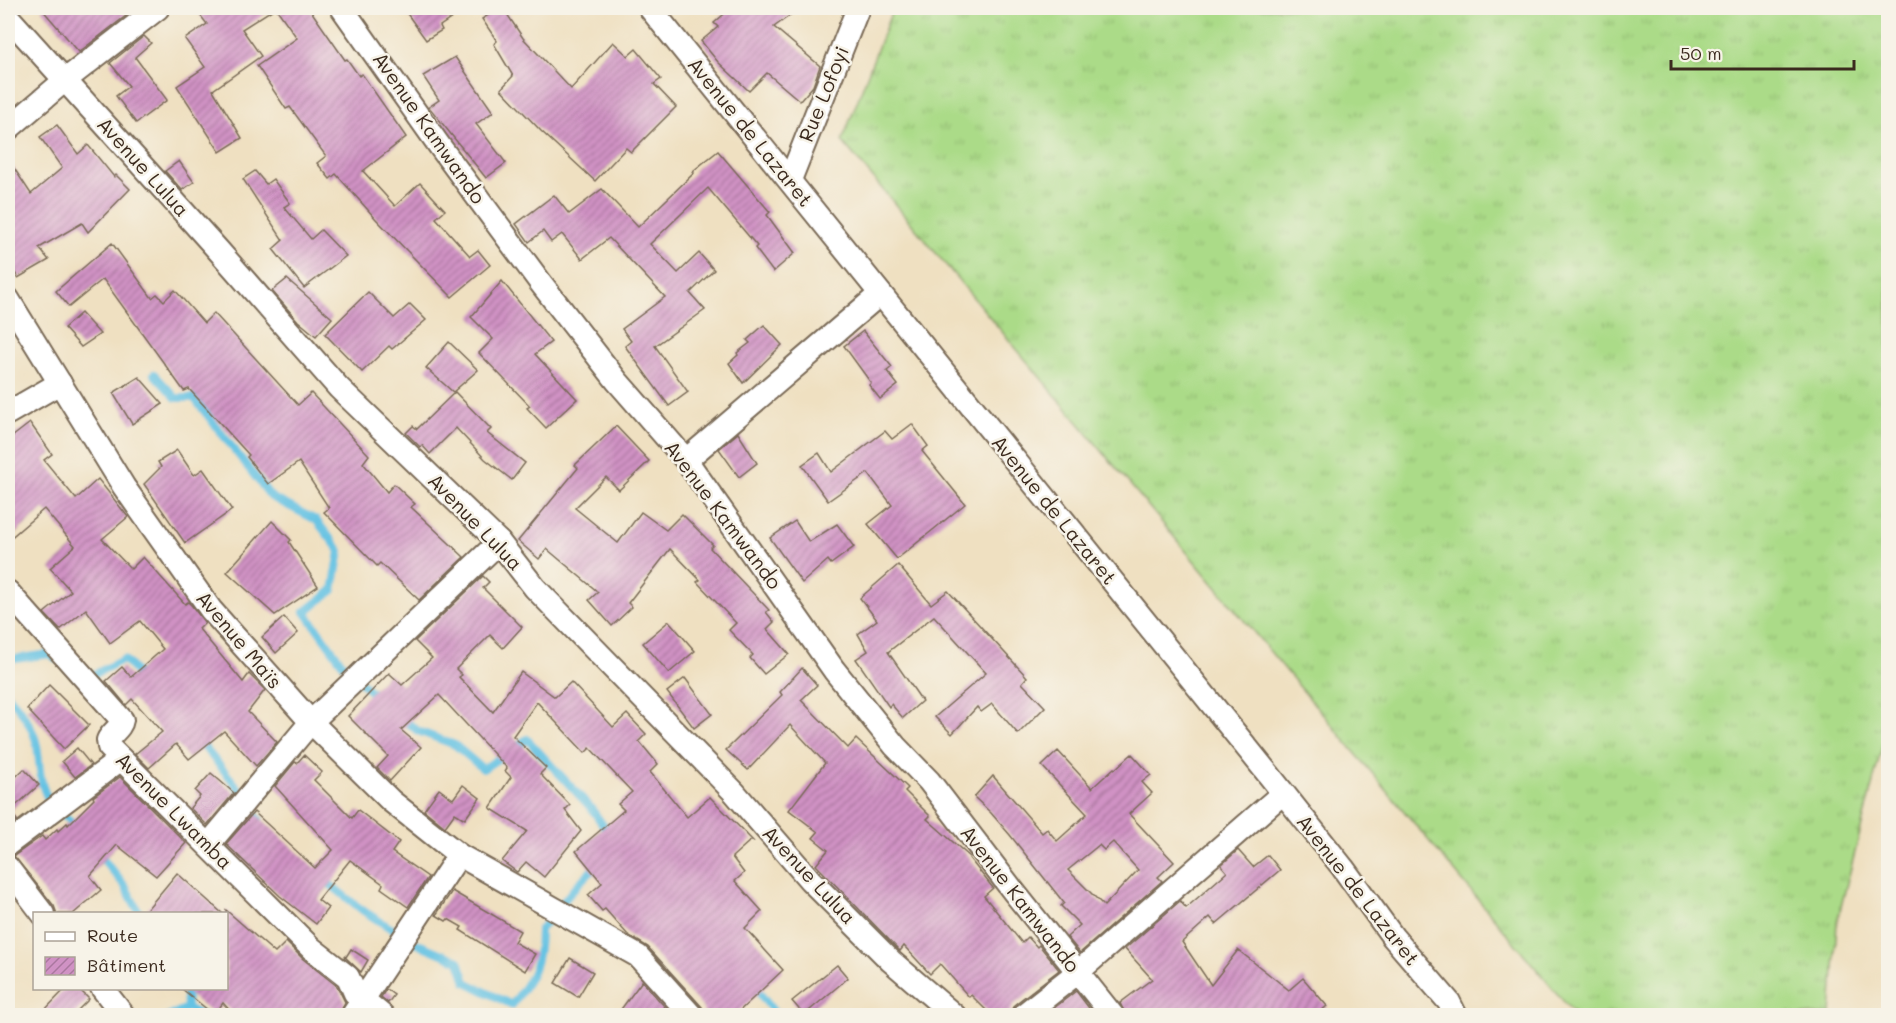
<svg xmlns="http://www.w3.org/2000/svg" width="1896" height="1023" font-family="Mali,sans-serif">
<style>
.grass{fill:url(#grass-tufts);stroke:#738253;stroke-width:1.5}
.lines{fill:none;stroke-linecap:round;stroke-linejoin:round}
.stream{stroke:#65c2e3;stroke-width:8}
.building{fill:url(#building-hatch);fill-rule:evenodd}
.minor-casing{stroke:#7a6a57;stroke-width:26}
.minor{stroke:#fff;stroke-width:22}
.labels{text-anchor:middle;stroke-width:5;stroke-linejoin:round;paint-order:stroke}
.street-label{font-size:20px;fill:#3b2a1e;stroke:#f7f3e8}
</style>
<defs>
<pattern id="grass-tufts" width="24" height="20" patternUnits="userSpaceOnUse" patternTransform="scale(1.5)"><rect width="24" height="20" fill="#abdb88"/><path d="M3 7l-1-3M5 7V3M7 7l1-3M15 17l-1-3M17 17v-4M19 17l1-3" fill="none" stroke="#94bc75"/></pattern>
<pattern id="building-hatch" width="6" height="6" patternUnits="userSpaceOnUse" patternTransform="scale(1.5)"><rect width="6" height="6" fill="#d092c4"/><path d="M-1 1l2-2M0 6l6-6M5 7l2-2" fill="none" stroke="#aa779f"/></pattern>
</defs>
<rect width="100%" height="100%" fill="#f7f3e8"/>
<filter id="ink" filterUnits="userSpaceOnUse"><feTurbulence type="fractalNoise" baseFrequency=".0167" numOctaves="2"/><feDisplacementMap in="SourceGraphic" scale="12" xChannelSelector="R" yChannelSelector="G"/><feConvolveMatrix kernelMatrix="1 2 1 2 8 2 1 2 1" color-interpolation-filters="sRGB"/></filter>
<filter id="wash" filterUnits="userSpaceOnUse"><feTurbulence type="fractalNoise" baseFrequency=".008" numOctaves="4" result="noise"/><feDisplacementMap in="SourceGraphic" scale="24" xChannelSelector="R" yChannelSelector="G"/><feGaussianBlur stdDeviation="1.35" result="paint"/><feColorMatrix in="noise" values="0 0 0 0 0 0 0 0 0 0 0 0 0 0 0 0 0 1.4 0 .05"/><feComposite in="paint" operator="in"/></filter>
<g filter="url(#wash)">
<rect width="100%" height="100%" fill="#efe0c1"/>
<path class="grass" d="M893,8H1888V724L1837,922L1831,1015H1575L842,141Z"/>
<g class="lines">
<g class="stream">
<path d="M154,374L176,398H194L271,497L316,520L340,551L333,590L305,612L342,663L377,698"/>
<path d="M8,660L50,654L56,659"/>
<path d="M87,674L93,675L124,659L142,679"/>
<path d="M8,695C20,708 34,728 37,746C40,763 39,785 49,800C54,810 71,819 79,829"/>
<path d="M400,717L418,731L455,745L483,769L527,739L591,808L610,835"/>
<path d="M199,741L241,791L247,807L259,819"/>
<path d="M97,852L125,886L140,914"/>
<path d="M322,878L362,910L411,941L459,961L466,982L512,1005C532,978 540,965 540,930L577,885L597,865"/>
<path d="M754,986L777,1016"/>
<path d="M186,988L187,1008"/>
<path d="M169,1016L187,1008L204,1016"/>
</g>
</g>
<g id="blocks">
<g class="building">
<path d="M41,8H120L127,15L79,52Z"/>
<path d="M211,8H275L242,29L261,56L213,90L242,138L220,152L177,86L205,67L185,39L207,24L200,15Z"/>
<path d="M276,8H309L345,60L347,59L359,76L362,74L406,137L363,171L395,206L420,183L445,210L436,218L470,256L478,250L490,265L452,297L376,219L336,174L330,179L317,163L326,156L290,107L286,109L257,66L297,38Z"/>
<path d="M403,8H467L440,26L442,30L426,40Z"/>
<path d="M499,8H503L523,38L571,89L613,42L628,56L636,49L661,79L654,84L676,107L631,152L626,148L595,181L541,131L501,89L513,76L494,44L497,41L482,19Z"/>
<path d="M731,8H800L774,27L820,66L813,86L800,101L767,73L749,91L718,62L701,41L718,27L714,23Z"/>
<path d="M144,36L151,43L135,57L167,100L136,123L116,96L129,86L110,63Z"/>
<path d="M455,57L493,112L476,124L506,163L486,178L429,107L439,100L423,76Z"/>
<path d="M57,125L78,154L88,145L114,177L116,175L130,189L88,232L82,223L39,248L49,260L18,278L8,260V159L31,194L62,168L40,137Z"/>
<path d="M718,151L770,212L767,215L795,253L773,272L755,248L757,246L708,188L650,244L678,273L699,253L714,270L690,293L705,310L655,346L688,392L669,406L625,346L631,341L622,329L665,297L609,238L582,259L562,234L551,242L543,231L529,242L516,224L554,195L569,214L602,189L638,227L694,173L693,171Z"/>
<path d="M179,161L194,182L182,190L165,171Z"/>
<path d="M255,171L266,184L273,179L290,203L284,207L311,239L321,230L346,256L304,288L273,249L283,240L243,179Z"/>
<path d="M112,243L152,298L157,294L164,301L175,290L204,323L214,313L298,405L311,393L369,455L363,463L387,492L394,484L415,504L411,507L464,557L419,600L380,563L377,566L324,512L329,508L299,462L268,484L247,457L249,455L189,389L184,391L103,279L69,307L56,291Z"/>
<path d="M287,279L332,318L316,336L298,321L272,291Z"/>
<path d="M502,281L551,342L535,354L577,399L546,428L527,408L530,406L479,353L493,339L471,317Z"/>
<path d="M368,292L394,318L410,304L426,320L392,349L389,346L362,372L325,334Z"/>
<path d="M81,313L100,334L81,347L64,328Z"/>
<path d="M764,325L782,345L743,383L729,363L738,355L737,353L750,343L747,340Z"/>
<path d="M863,331L892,367L887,371L898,385L880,399L869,385L871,383L844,346Z"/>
<path d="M449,342L478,370L453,392L426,368Z"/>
<path d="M139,377L163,404L132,424L113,393Z"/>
<path d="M455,392L491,429L487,433L525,463L512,480L485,459L456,428L430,454L422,445L420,447L406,433L413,426L417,429Z"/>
<path d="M30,423L52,454L44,460L76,499L98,479L128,517L102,539L131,569L143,557L185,604L188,602L192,606L205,623L199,629L243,682L249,674L265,690L248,712L277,742L256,766L224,731L189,759L176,744L149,768L135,754L162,732L132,699L126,705L106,681L122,667L131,677L163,649L140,621L110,643L86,609L60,630L44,613L71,591L50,568L75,546L44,509L8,540V440Z"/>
<path d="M912,424L928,446L922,451L965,504L897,559L868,524L892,505L868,473L828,501L802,465L819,453L831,472L885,431L892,439Z"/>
<path d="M616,426L649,461L619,490L606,477L575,508L618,543L641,512L666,530L682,514L713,545L710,548L769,610L766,612L774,622L767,629L789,654L764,674L750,658L753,655L729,630L736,623L697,582L700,580L670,549L628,603L632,607L612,626L589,600L598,592L547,549L539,559L518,541L578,468L575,465Z"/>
<path d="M738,433L757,463L739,477L719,449Z"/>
<path d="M177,450L194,475L203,469L232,510L185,543L144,484L161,467L158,462Z"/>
<path d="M272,521L291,540L289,542L318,586L275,615L227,572Z"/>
<path d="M795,521L809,542L837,524L854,547L831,564L828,560L802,583L770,538Z"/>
<path d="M898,565L931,604L948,591L1027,677L1022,683L1045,707L1018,734L992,704L981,712L977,707L952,734L935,717L986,673L934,616L888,652L922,701L903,718L891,704L889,707L856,659L868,651L858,634L877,620L860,598Z"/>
<path d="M483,576L489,582L483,588L522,627L503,648L490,635L456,669L462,675L459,677L493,712L521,672L555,697L571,682L613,727L627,714L646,734L639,741L658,764L650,772L687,817L710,797L753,841H750L732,857L744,873L735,881L762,911L745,928L783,970L734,1016H705L702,1007L648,947L628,935L605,909L602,911L588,895L602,883L576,851L624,810L618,804L632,792L590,748L585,753L537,702L513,736L546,768L540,774L570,805L565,810L581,831L544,877L526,862L517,872L502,861L527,831L490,808L511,777L505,771L507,768L439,695L401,730L421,747L390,781L377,768L388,756L348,716L389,673L402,685L432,658L415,641Z"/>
<path d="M284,617L298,633L276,653L262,637Z"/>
<path d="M669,621L695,651L669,673L643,643Z"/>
<path d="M802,668L817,685L801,700L848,748L856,739L908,788L905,791L930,816L927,819L970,857L969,858L993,888L984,896L1022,943L1028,937L1037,947L1039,945L1059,970L1014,1005L1009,1015H991L971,995L969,997L940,964L930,974L904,946L900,951L816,865L828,850L813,838L818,832L789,810L825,763L790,725L748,770L726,750L782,695L780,692Z"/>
<path d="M685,678L712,714L694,728L667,692Z"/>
<path d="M49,685L89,725L64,749L27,709Z"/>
<path d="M77,748L91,765L75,777L62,761Z"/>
<path d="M1058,751L1092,788L1114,768L1115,769L1132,754L1151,775L1142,782L1152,793L1129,814L1174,862L1158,877L1162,881L1080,953L1067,937L1080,925L1061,906L1064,903L1010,835L991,813L974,797L993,776L1042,833L1047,829L1057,841L1087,814L1042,766ZM1113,842L1138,870L1104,906L1068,870L1099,845L1104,850Z"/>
<path d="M304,755L322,772L314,780L352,818L358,810L399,842L392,852L428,877L408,907L381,888L383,884L350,860L318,900L328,908L316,924L280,896L226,844L254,812L315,868L333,850L275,786L295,762L297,763Z"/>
<path d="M24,769L39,785L10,811L17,820L8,827V784Z"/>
<path d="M211,773L234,793L207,825L190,808L200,796L195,791Z"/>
<path d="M120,777L186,843L156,876L117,845L90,876L101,890L73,914H57L54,906L14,856L42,836L45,840L57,829L58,831L67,823L68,825L94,799L93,797Z"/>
<path d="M463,785L480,798L465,819L455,813L445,827L424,810L439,789L453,799Z"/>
<path d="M1238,850L1253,867L1268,855L1280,870L1216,924L1210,917L1182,942L1211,985L1238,950L1289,990L1303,978L1327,1006L1315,1016H1126L1120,1003L1152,979L1125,949L1180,901L1186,908L1227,872L1221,865Z"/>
<path d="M177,873L223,914H143Z"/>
<path d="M452,891L520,931L514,942L535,954L525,971L460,930L462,927L448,919L446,921L436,915Z"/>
<path d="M226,910L275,953L286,942L303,959L337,986L345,1002L339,1016H235L223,1003L214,1015L181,988H226Z"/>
<path d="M351,949L368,960L361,972L344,956L346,957Z"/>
<path d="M570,958L593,972L578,997L555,983Z"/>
<path d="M837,965L848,978L804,1015L792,1001Z"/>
<path d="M642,981L673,1016H616Z"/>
<path d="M66,988H78L89,999L72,1016H39Z"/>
<path d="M386,989L394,995L388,1003L381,997Z"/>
<path d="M1076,991L1095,1016H1044Z"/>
</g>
</g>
</g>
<g filter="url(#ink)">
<use href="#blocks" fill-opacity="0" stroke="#7a6a57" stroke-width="1.5"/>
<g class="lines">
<defs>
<g id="minor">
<path d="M342,8L441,148L540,282L617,381L686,460L834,670L895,746L929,781L1014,892L1113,1016"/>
<path d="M650,8L1273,780L1343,868L1393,937L1449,1002L1456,1016"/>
<path d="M8,17L218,250L339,388L499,542L535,588L734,792L810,880L891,961L955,1016"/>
<path d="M8,129L64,81L158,8"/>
<path d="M790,180L858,8"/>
<path d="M8,299L124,487L211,610L311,722L391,801L459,855L638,956L692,1016"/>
<path d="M8,413L60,383"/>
<path d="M686,460L880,294"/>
<path d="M8,592L122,720C121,728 111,733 108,740L109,747L311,948L348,977L355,993L383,1016"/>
<path d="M8,844L121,759"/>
<path d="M208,845L311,722L499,542"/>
<path d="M8,868L43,914"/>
<path d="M102,988L124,1016"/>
<path d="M352,1016L459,855"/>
<path d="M1022,1016L1078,972L1283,793"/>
</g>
</defs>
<use href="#minor" class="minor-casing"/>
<use href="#minor" class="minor"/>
</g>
</g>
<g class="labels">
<g class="street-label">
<text transform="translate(824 94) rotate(-68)" y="7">Rue Lofoyi</text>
<text transform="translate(429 128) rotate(55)" y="7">Avenue Kamwando</text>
<text transform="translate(750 132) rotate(51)" y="7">Avenue de Lazaret</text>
<text transform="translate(143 167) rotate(48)" y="7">Avenue Lulua</text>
<text transform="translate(1054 510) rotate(51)" y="7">Avenue de Lazaret</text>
<text transform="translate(723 515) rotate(53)" y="7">Avenue Kamwando</text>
<text transform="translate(475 522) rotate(46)" y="7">Avenue Lulua</text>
<text transform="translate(239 640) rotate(50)" y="7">Avenue Maïs</text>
<text transform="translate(174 811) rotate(45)" y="7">Avenue Lwamba</text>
<text transform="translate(809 875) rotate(47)" y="7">Avenue Lulua</text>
<text transform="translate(1358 890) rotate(52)" y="7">Avenue de Lazaret</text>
<text transform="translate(1020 899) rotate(52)" y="7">Avenue Kamwando</text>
</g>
</g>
<rect width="1896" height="1023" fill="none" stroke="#f7f3e8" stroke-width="30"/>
<rect x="33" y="912" width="195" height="78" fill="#f7f3e8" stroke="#aca397" stroke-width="1.5"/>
<rect x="45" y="932" width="30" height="9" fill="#ffffff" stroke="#aca397" stroke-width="1.5"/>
<text x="87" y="942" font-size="18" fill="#3b2a1e">Route</text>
<rect x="45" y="957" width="30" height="18" fill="url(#building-hatch)" stroke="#aca397" stroke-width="1.5"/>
<text x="87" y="972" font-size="18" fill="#3b2a1e">Bâtiment</text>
<path d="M1671 60v9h183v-9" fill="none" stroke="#3b2a1e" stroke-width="3"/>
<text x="1680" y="60" font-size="18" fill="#3b2a1e" stroke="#f7f3e8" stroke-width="4.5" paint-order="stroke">50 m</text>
</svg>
